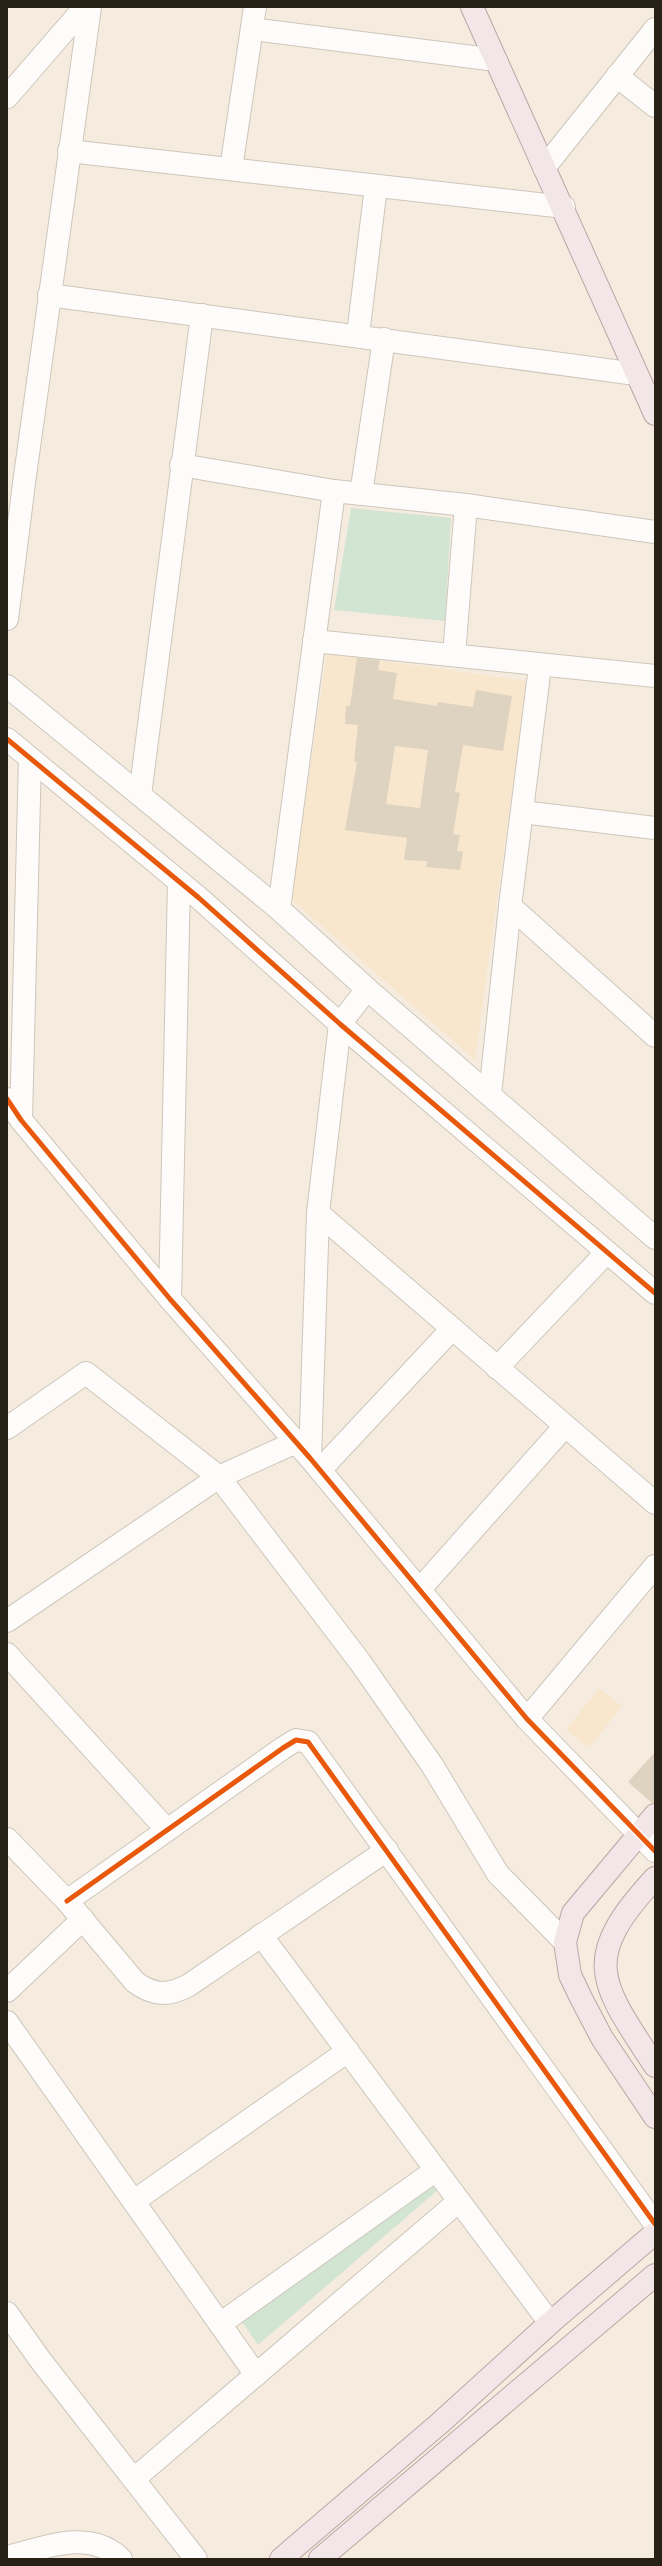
<svg xmlns="http://www.w3.org/2000/svg" width="662" height="2566" font-family="Mulish,sans-serif">
<style>
.built{fill:#f8e7cd}
.green{fill:#d2e5d2}
.building{fill:#ded3c1;fill-rule:evenodd}
.lines{fill:none;stroke-linecap:round;stroke-linejoin:round}
.minor-casing{stroke:#cdc6bb;stroke-width:24}
.major-casing{stroke:#baa6a4;stroke-width:24}
.minor{stroke:#fefcfa;stroke-width:22}
.major{stroke:#f2e6e8;stroke-width:22}
.cycleway-casing{stroke:#fefefe;stroke-width:8}
.cycleway{stroke:#e8590c;stroke-width:5}
</style>
<rect width="100%" height="100%" fill="#f5ecdf"/>
<g class="built">
<path d="M327,653L527,681L475,1060L291,899Z"/>
<path d="M599,1688L622,1706L589,1748L566,1730Z"/>
</g>
<g class="green">
<path d="M351,508L451,518L445,621L334,610Z"/>
<path d="M431,2179L439,2189L258,2345L238,2316Z"/>
</g>
<g class="building">
<path d="M357,658L380,660L378,670L397,673L393,699L437,706L438,702L473,707L476,690L512,696L503,751L463,745L455,792L460,793L453,834L460,835L457,851L463,852L460,870L426,867L427,861L404,860L407,838L345,830L357,762H354L358,725L345,724L346,706H350ZM395,746L428,750L420,808L386,804Z"/>
<path d="M655,1752V1803H652L628,1782Z"/>
</g>
<g class="lines">
<defs>
<g id="minor">
<path d="M252,29L496,60"/>
<path d="M617,76L655,106"/>
<path d="M7,97L85,7"/>
<path d="M69,151L564,207"/>
<path d="M544,168L655,29"/>
<path d="M231,169L255,7"/>
<path d="M49,295L636,374"/>
<path d="M358,335L376,186"/>
<path d="M181,465L334,491L466,505L655,532"/>
<path d="M361,494L384,339"/>
<path d="M7,619L24,483L90,7"/>
<path d="M314,641L655,676"/>
<path d="M454,655L466,505"/>
<path d="M7,686L279,909L367,989L655,1238"/>
<path d="M7,739L199,898L340,1024L655,1293"/>
<path d="M140,795L202,315"/>
<path d="M522,812L655,828"/>
<path d="M510,906L655,1036"/>
<path d="M279,909L334,491"/>
<path d="M490,1095L510,906L540,666"/>
<path d="M7,1099L21,1120L170,1299L310,1458L527,1719L655,1851"/>
<path d="M21,1120L30,758"/>
<path d="M318,1213L655,1503"/>
<path d="M170,1299L179,882"/>
<path d="M497,1368L607,1252"/>
<path d="M7,1428L86,1373L219,1477L360,1662L432,1765L498,1874L565,1942"/>
<path d="M310,1458L318,1213L340,1024L367,989"/>
<path d="M320,1470L452,1329"/>
<path d="M420,1589L565,1426"/>
<path d="M7,1621L219,1477L296,1442"/>
<path d="M7,1654L167,1830"/>
<path d="M527,1719L655,1566"/>
<path d="M7,1839L67,1901L135,1982C154,1996 169,1996 189,1985L387,1850"/>
<path d="M67,1901L283,1748L296,1740L308,1742L655,2224"/>
<path d="M261,1935L550,2323"/>
<path d="M7,1991L83,1919"/>
<path d="M7,2022L256,2375"/>
<path d="M134,2201L348,2051"/>
<path d="M7,2313L41,2361L196,2559"/>
<path d="M220,2324L436,2170"/>
<path d="M134,2479L459,2201"/>
<path d="M7,2557C44,2548 90,2528 121,2559"/>
</g>
<g id="major">
<path d="M472,7L655,414"/>
<path d="M655,1815L573,1913L565,1942L570,1975L581,1998L602,2038L655,2117"/>
<path d="M655,1878C579,1960 600,1982 655,2066"/>
<path d="M281,2559L440,2423L550,2323L655,2233"/>
<path d="M320,2559L655,2275"/>
</g>
</defs>
<use href="#minor" class="minor-casing"/>
<use href="#major" class="major-casing"/>
<use href="#minor" class="minor"/>
<use href="#major" class="major"/>
<defs>
<g id="cycleway">
<path d="M7,739L199,898L340,1024L655,1293"/>
<path d="M7,1099L21,1120L170,1299L310,1458L527,1719L655,1851"/>
<path d="M67,1901L283,1748L296,1740L308,1742L655,2224"/>
</g>
</defs>
<use href="#cycleway" class="cycleway-casing"/>
<use href="#cycleway" class="cycleway"/>
</g>
<rect width="662" height="2566" fill="none" stroke="#282116" stroke-width="16"/>
</svg>
